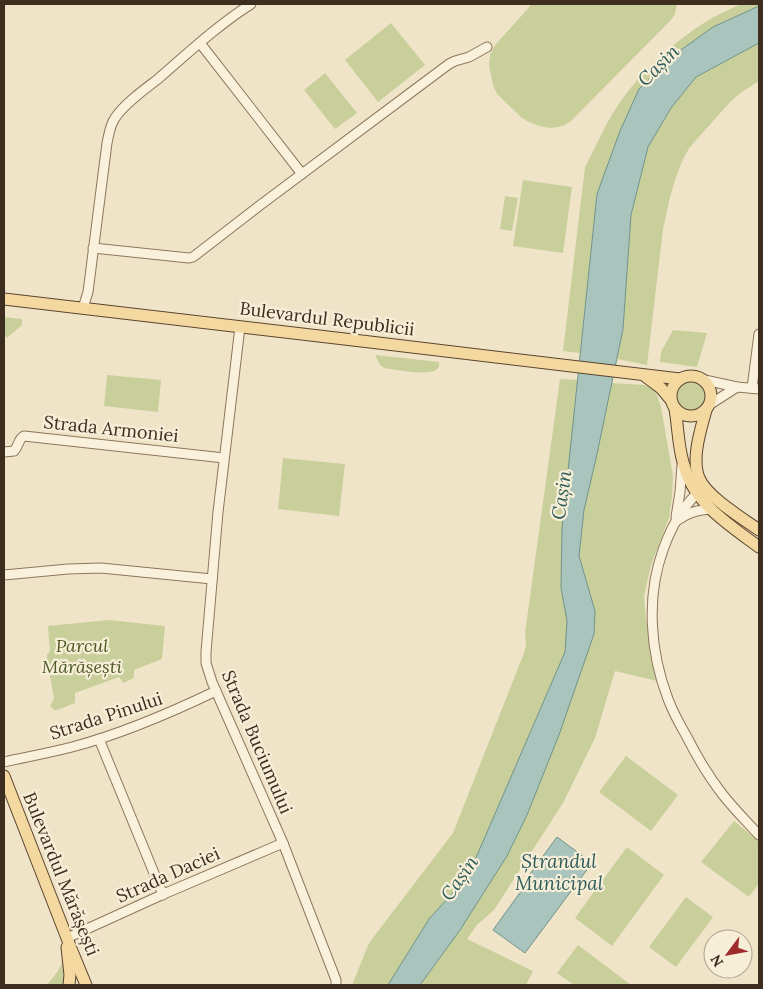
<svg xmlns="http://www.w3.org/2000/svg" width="763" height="989" font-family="Lora,serif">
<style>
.green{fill:#c9cf9b}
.water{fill:#a9c4bc;stroke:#6f938a}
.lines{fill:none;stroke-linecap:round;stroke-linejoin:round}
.minor-casing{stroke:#8d765c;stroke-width:11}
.major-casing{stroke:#5b4430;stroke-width:13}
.minor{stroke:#faf1dc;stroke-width:9}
.major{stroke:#f3d9a0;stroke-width:11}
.labels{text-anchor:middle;stroke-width:4.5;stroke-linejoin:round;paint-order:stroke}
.street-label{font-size:18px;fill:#3d2e20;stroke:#f7eed8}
.park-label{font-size:18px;font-style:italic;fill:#4d5a26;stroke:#f7eed8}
.water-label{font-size:19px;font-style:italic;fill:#2f5d5a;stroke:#f7eed8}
</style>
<rect width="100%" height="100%" fill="#f0e4c8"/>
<g class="green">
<path d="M532,4H677L675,14L672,19L571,121L565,125L559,127L550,128L539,126L529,122L522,118L497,94L493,85L489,66L490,54L496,44Z"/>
<path d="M741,4H759V6L713,27L597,194L580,353L563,351L585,167C596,147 605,124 618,105C641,71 672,43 707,21C717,15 730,9 741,4Z"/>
<path d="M391,23L425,65L378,102L345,60Z"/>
<path d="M759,43V81L739,94L731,101L722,111L690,147L684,157L677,174L670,197L663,229L647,365L617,359L623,329L631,215L648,147L671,108L696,77Z"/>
<path d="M325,73L357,113L335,129L304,90Z"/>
<path d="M523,180L572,187L563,253L513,246Z"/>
<path d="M505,196L518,198L512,231L500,229Z"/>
<path d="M4,317L22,319V325L7,338L4,334Z"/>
<path d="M673,330L707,333L697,367L660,362L661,352Z"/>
<path d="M375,355L439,362C439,365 440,367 437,369C429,377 394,369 384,368L380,365Z"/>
<path d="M107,375L161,380L158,412L104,406Z"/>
<circle cx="691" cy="396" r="20"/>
<path d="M560,379L578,380L562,528L561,588L567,621L565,652L475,860L457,888L429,919L388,985H352L369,943L453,833L524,653L526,645L525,633Z"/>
<path d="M612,383L644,385L654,389L657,395L661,407L673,476L672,497L669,518L651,565L644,596L646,620L657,681L615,671L595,738L563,803L494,910L477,925L467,939L533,971L526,985H420L460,930L507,856L527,815L559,735L594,634L595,611L579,556L584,510L597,454Z"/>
<path d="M283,458L345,464L339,516L278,509Z"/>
<path d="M109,620L165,626L162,659L134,670V678L123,683L119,677L75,693V703L57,710H54L50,706L54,698L47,660V655L50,651L48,626Z"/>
<path d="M626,756L678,795L651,831L599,792Z"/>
<path d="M734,821L759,841V883L749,897L701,862Z"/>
<path d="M627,847L664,875L612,946L575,918Z"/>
<path d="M686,897L713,917L676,967L649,947Z"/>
<path d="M578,945L631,985H574L557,973Z"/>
<path d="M63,961L65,968L64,985H47L58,971Z"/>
</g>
<g class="water">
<path d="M759,6V43L696,77L671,108L648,147L631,215L623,329L597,454L584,510L579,556L595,611L594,634L559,735L527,815L507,856L460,930L420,985H388L429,919L457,888L475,860L565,652L567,621L561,588L562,528L597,194L620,131L639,89L678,52L713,27Z"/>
<path d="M557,837L592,863L525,953L493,930L532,876L530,874Z"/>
</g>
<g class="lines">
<defs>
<g id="minor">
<path d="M200,43L302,174"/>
<path d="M93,248L189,258L193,257L259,206L449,64L455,61L469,57L487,47"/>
<path d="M83,308L88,292L107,143C109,134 110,125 115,118C124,104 145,89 158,79C188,53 218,25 251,4"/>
<path d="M240,327L218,512L206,652V663L212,682L283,843L336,980V985"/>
<path d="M700,379L737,387L759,389"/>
<path d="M752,388L759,334"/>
<path d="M709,405L737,387"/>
<path d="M4,452L14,451C19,446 18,439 24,436L224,458"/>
<path d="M702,489C683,505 671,527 663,550C646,597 650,652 668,699C673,712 680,725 687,737C697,757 709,777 723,795C734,809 747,822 759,835"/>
<path d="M676,517L680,492L682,465"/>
<path d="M678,520C688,512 699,510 712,509"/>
<path d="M4,575L68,569L101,568L212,579"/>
<path d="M99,739L163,895"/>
<path d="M4,762C26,757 49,753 72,747C122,734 170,713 216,691"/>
<path d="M67,938L166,893L283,843"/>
</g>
<g id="major">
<path d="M4,299L370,342L680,379"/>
<circle cx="691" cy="396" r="20"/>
<path d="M645,376L661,388L671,400"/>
<path d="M675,409C678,426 678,445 683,462C692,502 728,524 759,547"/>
<path d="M706,410C701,429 691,458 699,478C707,497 742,518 759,530"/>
<path d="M4,776L72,951L86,985"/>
<path d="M67,947L70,975L69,985"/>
</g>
</defs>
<use href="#minor" class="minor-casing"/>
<use href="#major" class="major-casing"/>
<use href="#minor" class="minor"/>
<use href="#major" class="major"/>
</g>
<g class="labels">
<g class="street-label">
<text transform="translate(327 319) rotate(7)" y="6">Bulevardul Republicii</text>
<text transform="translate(111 429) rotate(6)" y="6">Strada Armoniei</text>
<text transform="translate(106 716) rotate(-18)" y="6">Strada Pinului</text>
<text transform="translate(257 742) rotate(67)" y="6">Strada Buciumului</text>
<text transform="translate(61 874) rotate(68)" y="6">Bulevardul Mărășești</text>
<text transform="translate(168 875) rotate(-24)" y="6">Strada Daciei</text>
</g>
<g class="park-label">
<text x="82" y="652">Parcul<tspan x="82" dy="21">Mărășești</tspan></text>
</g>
<g class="water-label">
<text transform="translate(658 65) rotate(-45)" y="7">Cașin</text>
<text transform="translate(561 495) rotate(-82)" y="7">Cașin</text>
<text x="559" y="868">Ștrandul<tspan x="559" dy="22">Municipal</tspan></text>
<text transform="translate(459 878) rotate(-55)" y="7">Cașin</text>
</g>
</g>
<rect width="763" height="989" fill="none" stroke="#3d2e20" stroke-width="10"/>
<g transform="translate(728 954) rotate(238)"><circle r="24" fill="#f7eed8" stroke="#ada18e"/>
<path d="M0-4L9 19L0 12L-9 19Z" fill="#9e2a2b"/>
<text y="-8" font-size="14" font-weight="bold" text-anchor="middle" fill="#3d2e20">N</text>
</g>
</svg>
